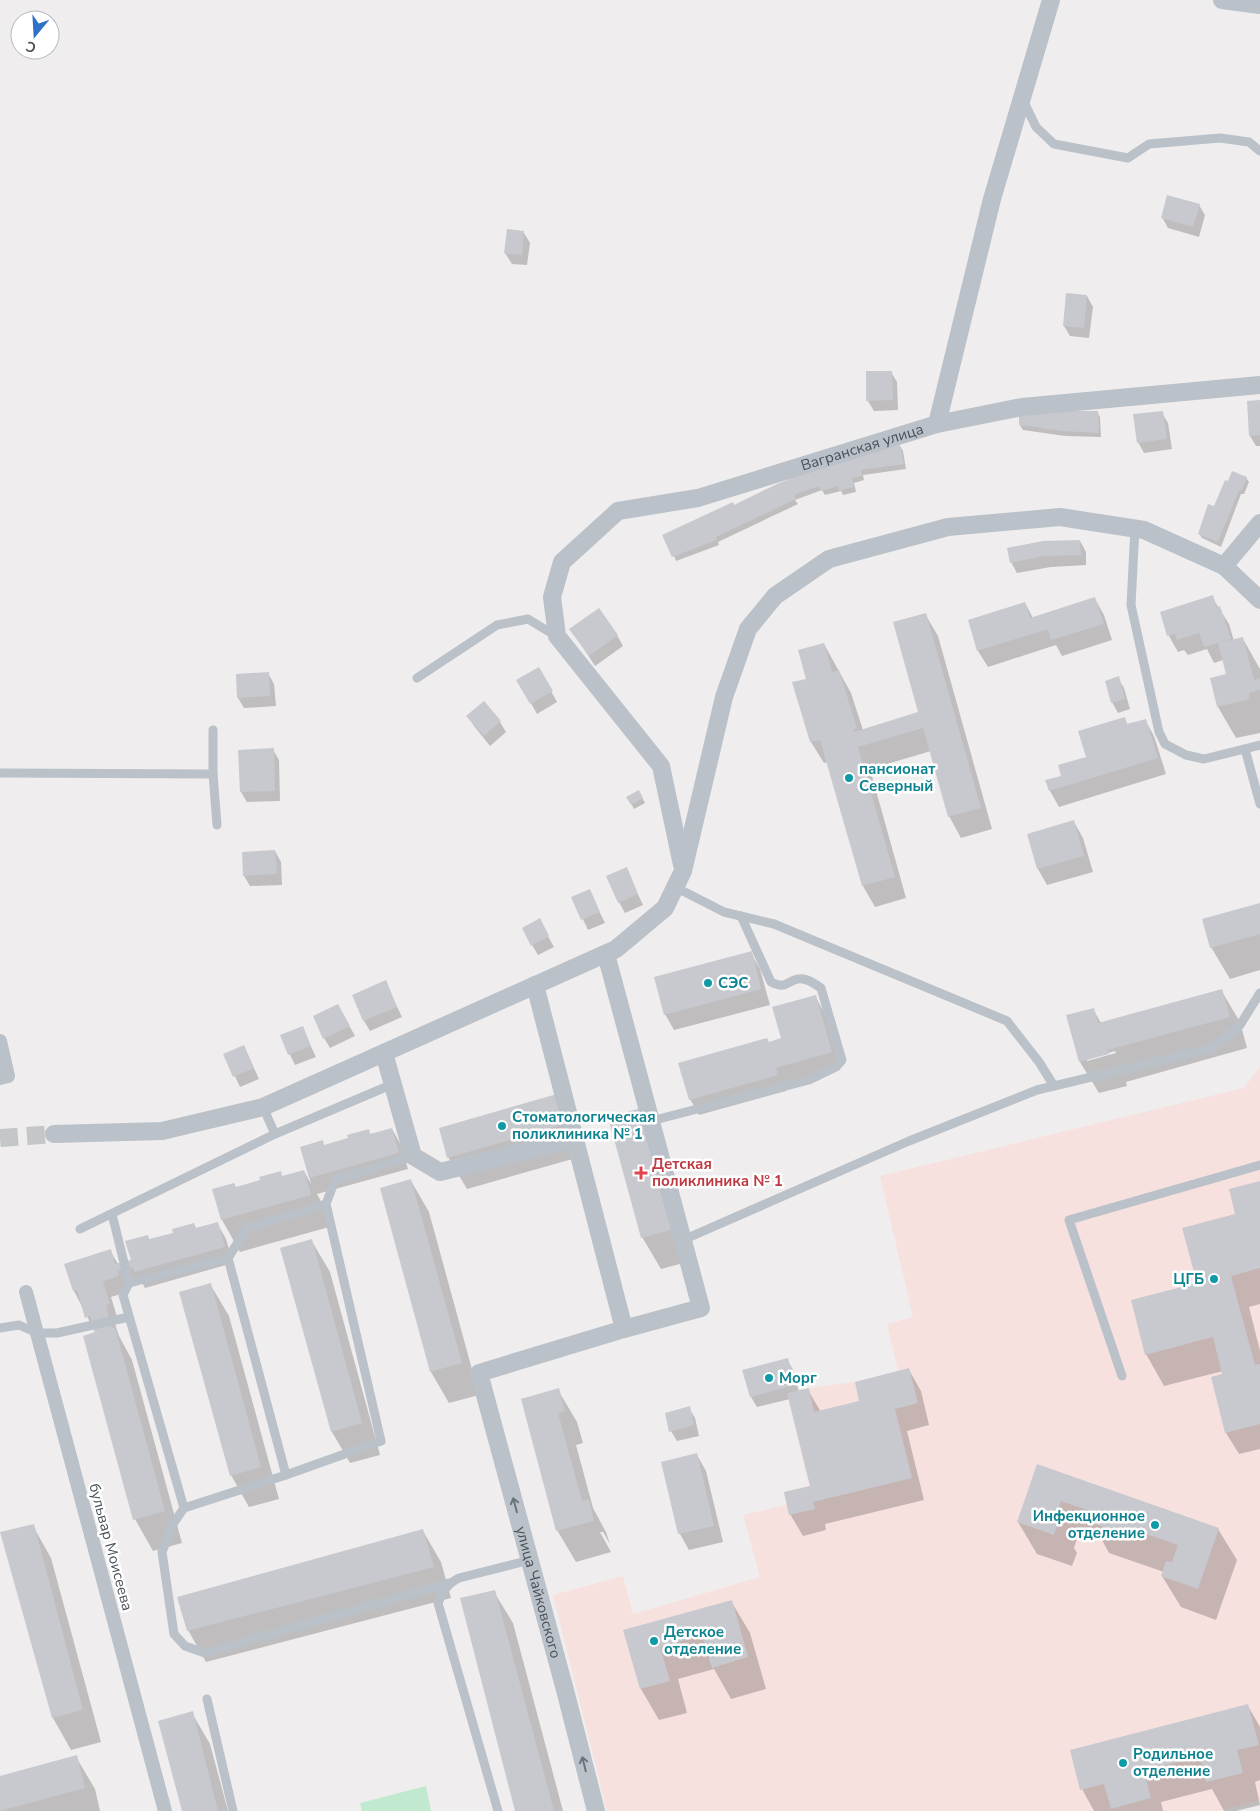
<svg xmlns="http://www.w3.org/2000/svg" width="1260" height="1811" font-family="'Nunito Sans',sans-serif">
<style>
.medical{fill:#f7e1df}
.green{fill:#c0e9d0}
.shadow{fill:#0003;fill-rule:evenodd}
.building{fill:#c8c9cf}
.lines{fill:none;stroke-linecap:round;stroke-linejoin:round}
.minor-tunnel{stroke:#c5c6c8;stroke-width:18;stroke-dasharray:18 9;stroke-linecap:butt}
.service{stroke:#bac1c8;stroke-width:9}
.pedestrian{stroke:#bac1c8;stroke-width:14}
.minor{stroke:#bac1c8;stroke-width:18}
.oneway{stroke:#6a727a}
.culture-dot{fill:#0f9aa8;stroke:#fff;stroke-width:2}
.health-dot{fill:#e0444e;stroke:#fff;stroke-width:2}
.labels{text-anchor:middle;stroke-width:5;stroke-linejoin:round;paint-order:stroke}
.street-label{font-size:15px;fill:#485058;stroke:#fff}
.culture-label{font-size:15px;font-weight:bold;fill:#0d838f;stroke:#fff;text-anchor:start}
.health-label{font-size:15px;font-weight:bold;fill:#be3a42;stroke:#fff;text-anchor:start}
</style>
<rect width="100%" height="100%" fill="#efeded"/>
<path class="medical" d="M1260,1067V1800L1218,1811H607L553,1595L623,1576L633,1614L760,1577L743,1515L786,1505L784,1492L809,1486L787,1393L809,1388L855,1382L898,1371L887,1324L913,1317L880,1176L1244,1088Z"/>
<path class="green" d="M426,1786L431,1811H362L360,1803Z"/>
<g class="shadow">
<path d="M1199,205L1205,215L1199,237L1168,228L1162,217Z"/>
<path d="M524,233L530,243L527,265L512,264L505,253Z"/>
<path d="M1087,296L1093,307L1089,338L1070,336L1064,326Z"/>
<path d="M891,372L897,382L898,410L874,411L868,401Z"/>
<path d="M1260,402V446H1256L1250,436Z"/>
<path d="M1097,412L1100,417L1101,437L1065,436L1023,430L1020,425Z"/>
<path d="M1162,413L1168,423L1172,449L1144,453L1138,442Z"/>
<path d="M900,446L903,451L906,469L863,475L864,480L854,483L856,492L843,495L841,491L825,495L822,490L795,500L798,504L718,542L719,545L676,561L674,556L734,506Z"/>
<path d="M1246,478L1249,482L1244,494H1241L1221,547L1202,538L1199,533L1228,482Z"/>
<path d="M1080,541L1086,552V565L1051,567L1017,573L1011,562Z"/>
<path d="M1212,597L1229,624L1234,641L1243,639L1260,669V733L1236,738L1218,707L1227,675L1223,660L1214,663L1207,649L1188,655L1184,650L1178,652L1169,636L1161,613Z"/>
<path d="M1095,599L1104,615L1112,640L1062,656L1056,645L988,667L978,651L969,621L1025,603L1033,618Z"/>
<path d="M925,614L938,636L992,829L961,838L949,816L931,751L870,769L906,898L875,907L863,886L828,762L824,763L811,742L793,683L807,680L824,644L851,693L863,730L920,713Z"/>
<path d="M571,629L617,635L623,646L595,666Z"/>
<path d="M539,669L557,702L537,714L518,680Z"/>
<path d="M268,673L274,684L276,706L244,708L238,698L237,675Z"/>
<path d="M1118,678L1124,688L1130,709L1118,713L1112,702Z"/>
<path d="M468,716L500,722L506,732L490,746L474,726Z"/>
<path d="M1124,719L1128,725L1145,720L1154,736L1166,774L1059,807L1050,791L1047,781L1063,776L1087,757Z"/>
<path d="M273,750L279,760L280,801L247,802L241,792Z"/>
<path d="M639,792L645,803L634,809L628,797Z"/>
<path d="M1074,822L1083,838L1093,872L1047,885L1038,869L1028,835Z"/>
<path d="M275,851L281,862L282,885L250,886L244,876L243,853Z"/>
<path d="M626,869L643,905L625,913L619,902Z"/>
<path d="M589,891L605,923L588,930L573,898Z"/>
<path d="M1260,904V970L1230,979L1211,947Z"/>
<path d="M539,920L554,947L538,955L532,945Z"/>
<path d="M751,953L760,969L770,1005L674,1030L665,1014Z"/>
<path d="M385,982L402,1017L370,1031L364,1021Z"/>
<path d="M1221,990L1240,1022L1247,1048L1126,1082L1127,1086L1099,1093L1080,1062L1093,1009L1101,1023ZM1115,1051L1116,1053L1087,1061V1059Z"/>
<path d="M815,996L824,1012L840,1069L784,1085L786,1091L699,1115L690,1099L769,1043L782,1039Z"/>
<path d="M344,1016L355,1036L330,1048L324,1038Z"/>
<path d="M302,1028L316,1057L295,1065L281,1036Z"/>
<path d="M225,1055L249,1057L259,1079L240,1087Z"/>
<path d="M556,1096L583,1156L467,1189L448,1157Z"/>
<path d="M610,1118L691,1261L661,1269L642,1237Z"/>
<path d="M392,1129L401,1145L408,1169L317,1194L322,1203L329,1227L240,1252L222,1220L213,1190L236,1188L304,1171L311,1184L302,1147L324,1146L349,1139L368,1130L371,1135Z"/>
<path d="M411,1181L429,1212L479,1395L449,1403L431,1372Z"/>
<path d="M1260,1182V1304L1249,1307L1260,1351V1449L1239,1454L1226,1433L1223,1371L1164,1386L1146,1354L1198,1284L1237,1214Z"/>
<path d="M217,1223L226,1239L233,1263L145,1288L142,1282L126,1287L127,1292L111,1297L118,1320L114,1321L119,1336L132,1360L182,1543L153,1551L135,1519L96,1334L74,1291L66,1264L110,1251L118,1264L132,1260L147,1236L150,1240Z"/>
<path d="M311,1240L330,1272L380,1455L350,1463L332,1432Z"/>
<path d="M210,1284L229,1316L279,1499L249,1507L231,1475Z"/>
<path d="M787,1359L793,1370L799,1392L808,1390L821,1412L861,1402L909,1370L921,1391L929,1425L907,1431L924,1500L825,1524L826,1530L803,1536L790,1514L811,1487L790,1399L757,1407L751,1397Z"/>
<path d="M558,1390L577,1422L583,1443L576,1445L593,1508L606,1532L610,1544L603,1532H600L611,1552L576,1562L557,1530L522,1399Z"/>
<path d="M689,1408L695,1418L699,1436L677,1441L671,1431Z"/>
<path d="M697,1455L706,1471L723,1542L689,1550L680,1534Z"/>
<path d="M1038,1466L1218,1529L1237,1560L1216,1620L1181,1607L1162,1576L1164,1572L1109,1553L1102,1540L1079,1532L1074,1548L1077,1553L1072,1566L1037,1554L1018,1522Z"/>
<path d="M33,1526L51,1558L101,1742L71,1750L53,1718L2,1533Z"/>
<path d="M423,1531L441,1562L451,1598L206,1662L188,1630Z"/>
<path d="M494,1592L513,1623L563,1811H516Z"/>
<path d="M731,1601L750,1633L766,1689L731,1699L714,1669L678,1679L687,1713L659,1720L641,1689L625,1631Z"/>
<path d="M1248,1706L1260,1727V1780L1255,1782L1260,1805L1236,1811H1224L1212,1789L1161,1802L1163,1811H1094L1082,1789Z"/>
<path d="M192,1713L210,1744L228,1811H183Z"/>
<path d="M76,1757L95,1789L100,1811H0V1777Z"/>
</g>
<g class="building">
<path d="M1167,195L1200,204L1193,227L1161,218Z"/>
<path d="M507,229L524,231L522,255L504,253Z"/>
<path d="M1066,293L1087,295L1084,328L1063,326Z"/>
<path d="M866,371H892L893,400L866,401Z"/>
<path d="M1260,400V435L1249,436L1247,401Z"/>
<path d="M1019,411H1098L1099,433L1062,431L1019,425Z"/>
<path d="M1163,411L1167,439L1137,443L1133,414Z"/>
<path d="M900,445L904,464L861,470L862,476L852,478L854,487L839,491L838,486L821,491L819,486L794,495L796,499L716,537L717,540L672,557L662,535L733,502L734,505L777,484L832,462L833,460Z"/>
<path d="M1232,471L1247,477L1242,490H1239L1218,542L1198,534L1208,504L1214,506L1225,480L1228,481Z"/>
<path d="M1080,540L1081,555L1044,556L1010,563L1007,548L1043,541Z"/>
<path d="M1213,595L1217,608L1220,606L1231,639L1204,647L1199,633L1177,640L1175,634L1167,636L1160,612Z"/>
<path d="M1095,597L1104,624L1051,640L1048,629L977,651L968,620L1025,602L1030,618Z"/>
<path d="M599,608L618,635L589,656L569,629Z"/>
<path d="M926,613L981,808L948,817L923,728L858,747L895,877L862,886L820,740L810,742L792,682L806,679L798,650L824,643L832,672L839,670L857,728L853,730L854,732L918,712L893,622Z"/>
<path d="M1243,637L1254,680L1260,678V690L1249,693L1250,699L1217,707L1210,678L1226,674L1218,643Z"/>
<path d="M539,667L553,691L530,704L516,680Z"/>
<path d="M269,672L270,696L237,698L236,674Z"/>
<path d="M1119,676L1125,699L1111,703L1105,681Z"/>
<path d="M484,701L501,721L484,736L466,716Z"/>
<path d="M1125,717L1127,724L1146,719L1158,758L1049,791L1045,780L1061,776L1058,765L1086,757L1078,731Z"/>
<path d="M274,748L275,791L240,792L238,750Z"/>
<path d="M639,790L643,798L631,805L626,797Z"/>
<path d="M1074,820L1084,856L1037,869L1027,834Z"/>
<path d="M275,850L277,874L243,876L242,852Z"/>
<path d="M627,867L638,894L618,903L606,876Z"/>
<path d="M590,889L600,912L581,920L571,897Z"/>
<path d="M1260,903V934L1210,948L1202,919Z"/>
<path d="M540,918L549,936L531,946L522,928Z"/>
<path d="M752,951L761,989L664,1015L654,977Z"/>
<path d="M386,980L397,1007L363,1021L352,995Z"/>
<path d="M1222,989L1230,1017L1108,1050L1109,1054L1079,1062L1066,1015L1094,1008L1098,1023Z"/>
<path d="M816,995L832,1052L776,1068L778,1075L689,1100L678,1063L767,1038L769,1042L781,1038L772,1007Z"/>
<path d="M338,1004L350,1026L323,1039L313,1016Z"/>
<path d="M303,1026L311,1046L288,1055L280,1035Z"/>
<path d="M244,1045L254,1068L233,1077L223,1054Z"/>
<path d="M557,1094L566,1124L447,1158L439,1128Z"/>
<path d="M641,1108L674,1229L641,1238L608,1117Z"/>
<path d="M392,1128L399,1153L309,1178L300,1147L323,1140L324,1145L348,1138L347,1135L369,1129L370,1134Z"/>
<path d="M304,1170L311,1195L221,1220L212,1189L234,1183L236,1187L260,1180L259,1177L281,1171L282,1176Z"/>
<path d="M411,1179L462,1363L430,1372L380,1188Z"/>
<path d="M1260,1181V1268L1231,1276L1255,1365L1260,1364V1424L1225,1433L1211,1377L1222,1374L1213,1337L1145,1355L1131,1300L1197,1283L1182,1228L1235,1214L1229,1189Z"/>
<path d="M218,1222L225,1247L134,1272L133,1267L118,1271L119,1276L103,1281L110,1304L106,1305L112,1328L115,1327L165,1511L133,1520L83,1336L95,1332L90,1316L85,1318L77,1290L73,1291L64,1264L111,1249L115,1264L131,1260L125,1241L148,1235L149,1239L173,1233L172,1229L194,1223L196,1228Z"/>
<path d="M312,1239L362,1423L331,1432L280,1248Z"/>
<path d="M211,1283L261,1467L230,1476L179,1292Z"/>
<path d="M788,1358L795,1385L750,1397L742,1370Z"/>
<path d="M909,1368L918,1403L895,1409L912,1478L813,1502L815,1509L789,1515L784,1492L810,1486L787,1393L809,1388L814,1412L859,1401L855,1382Z"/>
<path d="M559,1388L565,1411L558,1413L582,1501L589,1499L594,1521L556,1531L521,1399Z"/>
<path d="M690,1406L694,1425L669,1432L665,1413Z"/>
<path d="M697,1453L714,1526L678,1534L661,1462Z"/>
<path d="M1037,1464L1219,1528L1198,1589L1161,1576L1166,1561L1172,1562L1178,1545L1146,1534L1144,1540L1089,1522L1093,1512L1061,1501L1055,1519L1059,1520L1054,1535L1017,1522Z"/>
<path d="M34,1524L83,1710L52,1718L0,1532Z"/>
<path d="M423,1529L434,1567L187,1631L177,1597Z"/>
<path d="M495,1590L554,1811H515L460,1598Z"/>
<path d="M732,1600L748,1657L712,1668L702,1635L660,1647L670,1681L640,1689L623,1630Z"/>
<path d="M1248,1704L1259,1745L1237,1750L1243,1773L1206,1782L1200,1756L1144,1771L1151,1798L1111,1809L1104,1784L1080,1790L1070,1750Z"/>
<path d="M193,1711L218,1811H182L158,1721Z"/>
<path d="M77,1755L85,1788L0,1811V1776Z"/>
</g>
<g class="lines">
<path class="minor-tunnel" d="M0,1138L54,1134"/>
<g class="service">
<path d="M1023,100L1036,127L1054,144L1128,158L1149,144L1220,138L1249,142L1260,151"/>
<path d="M1135,528L1131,605L1159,732L1165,744L1186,755L1204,759L1260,745"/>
<path d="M417,678L497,625L528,619L556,636"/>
<path d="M213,730V774L217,825"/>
<path d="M1245,749L1260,804"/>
<path d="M0,773L213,774"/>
<path d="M675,887L724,912L774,924L1007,1021L1039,1062L1054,1086"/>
<path d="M263,1107L275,1134"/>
<path d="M651,1121L809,1080L836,1067L842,1060L821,988C815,984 806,977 798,979C786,981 787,990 771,982L741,916"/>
<path d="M326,1204L381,1441L286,1475L184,1508L173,1524L162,1552L174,1634L185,1646L205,1653L449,1583"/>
<path d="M112,1214L129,1283L123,1295L184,1508"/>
<path d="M80,1229L275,1134L393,1084"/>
<path d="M683,1240L909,1141L1037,1090L1213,1048L1240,1025L1260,993"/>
<path d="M228,1258L286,1475"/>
<path d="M129,1283L228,1258L247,1228L326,1204L335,1180L413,1156"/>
<path d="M0,1328L19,1325L37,1333H57L129,1317"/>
<path d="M1122,1376L1069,1220L1260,1165"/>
<path d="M207,1699L233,1811"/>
<path d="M498,1811L438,1603C443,1591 447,1584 459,1578L530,1560"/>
</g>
<g class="pedestrian">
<path d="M0,1041L8,1076L0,1078"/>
<path d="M26,1292L165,1811"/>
</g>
<g class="minor">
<path d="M1222,0L1260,5"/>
<path d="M937,424L992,199L1051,0"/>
<path d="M1224,566L1260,523"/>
<path id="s1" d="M682,865L661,766L557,636L552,597L562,562L618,511L698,498L937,424L1022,407L1260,385"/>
<path d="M606,954L701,1308L624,1329"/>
<path id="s2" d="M535,985L624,1329L479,1373L565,1690L596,1811"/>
<path d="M384,1053L413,1156L440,1172L575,1139"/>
<path d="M54,1134L162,1131L263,1107L616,949L665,908L683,871L724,697L748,629L775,596L829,559L948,527L1060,517L1144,530L1224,566L1260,600"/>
</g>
</g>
<defs><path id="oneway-shaft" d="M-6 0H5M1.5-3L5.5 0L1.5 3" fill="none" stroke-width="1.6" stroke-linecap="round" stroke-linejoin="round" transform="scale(1.25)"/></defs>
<g class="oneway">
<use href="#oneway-shaft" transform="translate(515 1505) rotate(-105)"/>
<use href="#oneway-shaft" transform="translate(584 1764) rotate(-104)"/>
</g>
<g class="culture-dot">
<circle cx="849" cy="778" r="5"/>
<circle cx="708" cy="983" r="5"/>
<circle cx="502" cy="1126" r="5"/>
<circle cx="1214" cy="1279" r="5"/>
<circle cx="769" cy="1378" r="5"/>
<circle cx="1155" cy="1525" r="5"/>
<circle cx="654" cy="1641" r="5"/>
<circle cx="1123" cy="1763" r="5"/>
</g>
<path class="health-dot" d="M638.5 1165.5h5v5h5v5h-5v5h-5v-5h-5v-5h5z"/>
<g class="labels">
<g class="street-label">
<text dy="5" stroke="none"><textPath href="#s1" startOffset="672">Вагранская улица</textPath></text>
<text transform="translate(111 1547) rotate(75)" y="5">бульвар Моисеева</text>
<text dy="5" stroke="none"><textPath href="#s2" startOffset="734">улица Чайковского</textPath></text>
</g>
<g class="culture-label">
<text x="859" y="774">пансионат<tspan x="859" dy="17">Северный</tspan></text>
<text x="718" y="988">СЭС</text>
<text x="512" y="1122">Стоматологическая<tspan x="512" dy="17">поликлиника № 1</tspan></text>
<text x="1204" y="1284" text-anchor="end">ЦГБ</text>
<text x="779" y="1383">Морг</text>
<text x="1145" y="1521" text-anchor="end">Инфекционное<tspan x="1145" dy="17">отделение</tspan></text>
<text x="664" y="1637">Детское<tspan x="664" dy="17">отделение</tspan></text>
<text x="1133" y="1759">Родильное<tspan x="1133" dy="17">отделение</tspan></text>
</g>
<g class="health-label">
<text x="652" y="1169">Детская<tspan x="652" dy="17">поликлиника № 1</tspan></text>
</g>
</g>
<g transform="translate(35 35) rotate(198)"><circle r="24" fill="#ffffff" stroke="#b6b9bc"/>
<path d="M0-4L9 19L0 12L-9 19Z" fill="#2e71c9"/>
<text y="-8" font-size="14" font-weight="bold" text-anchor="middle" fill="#485058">С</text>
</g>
</svg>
